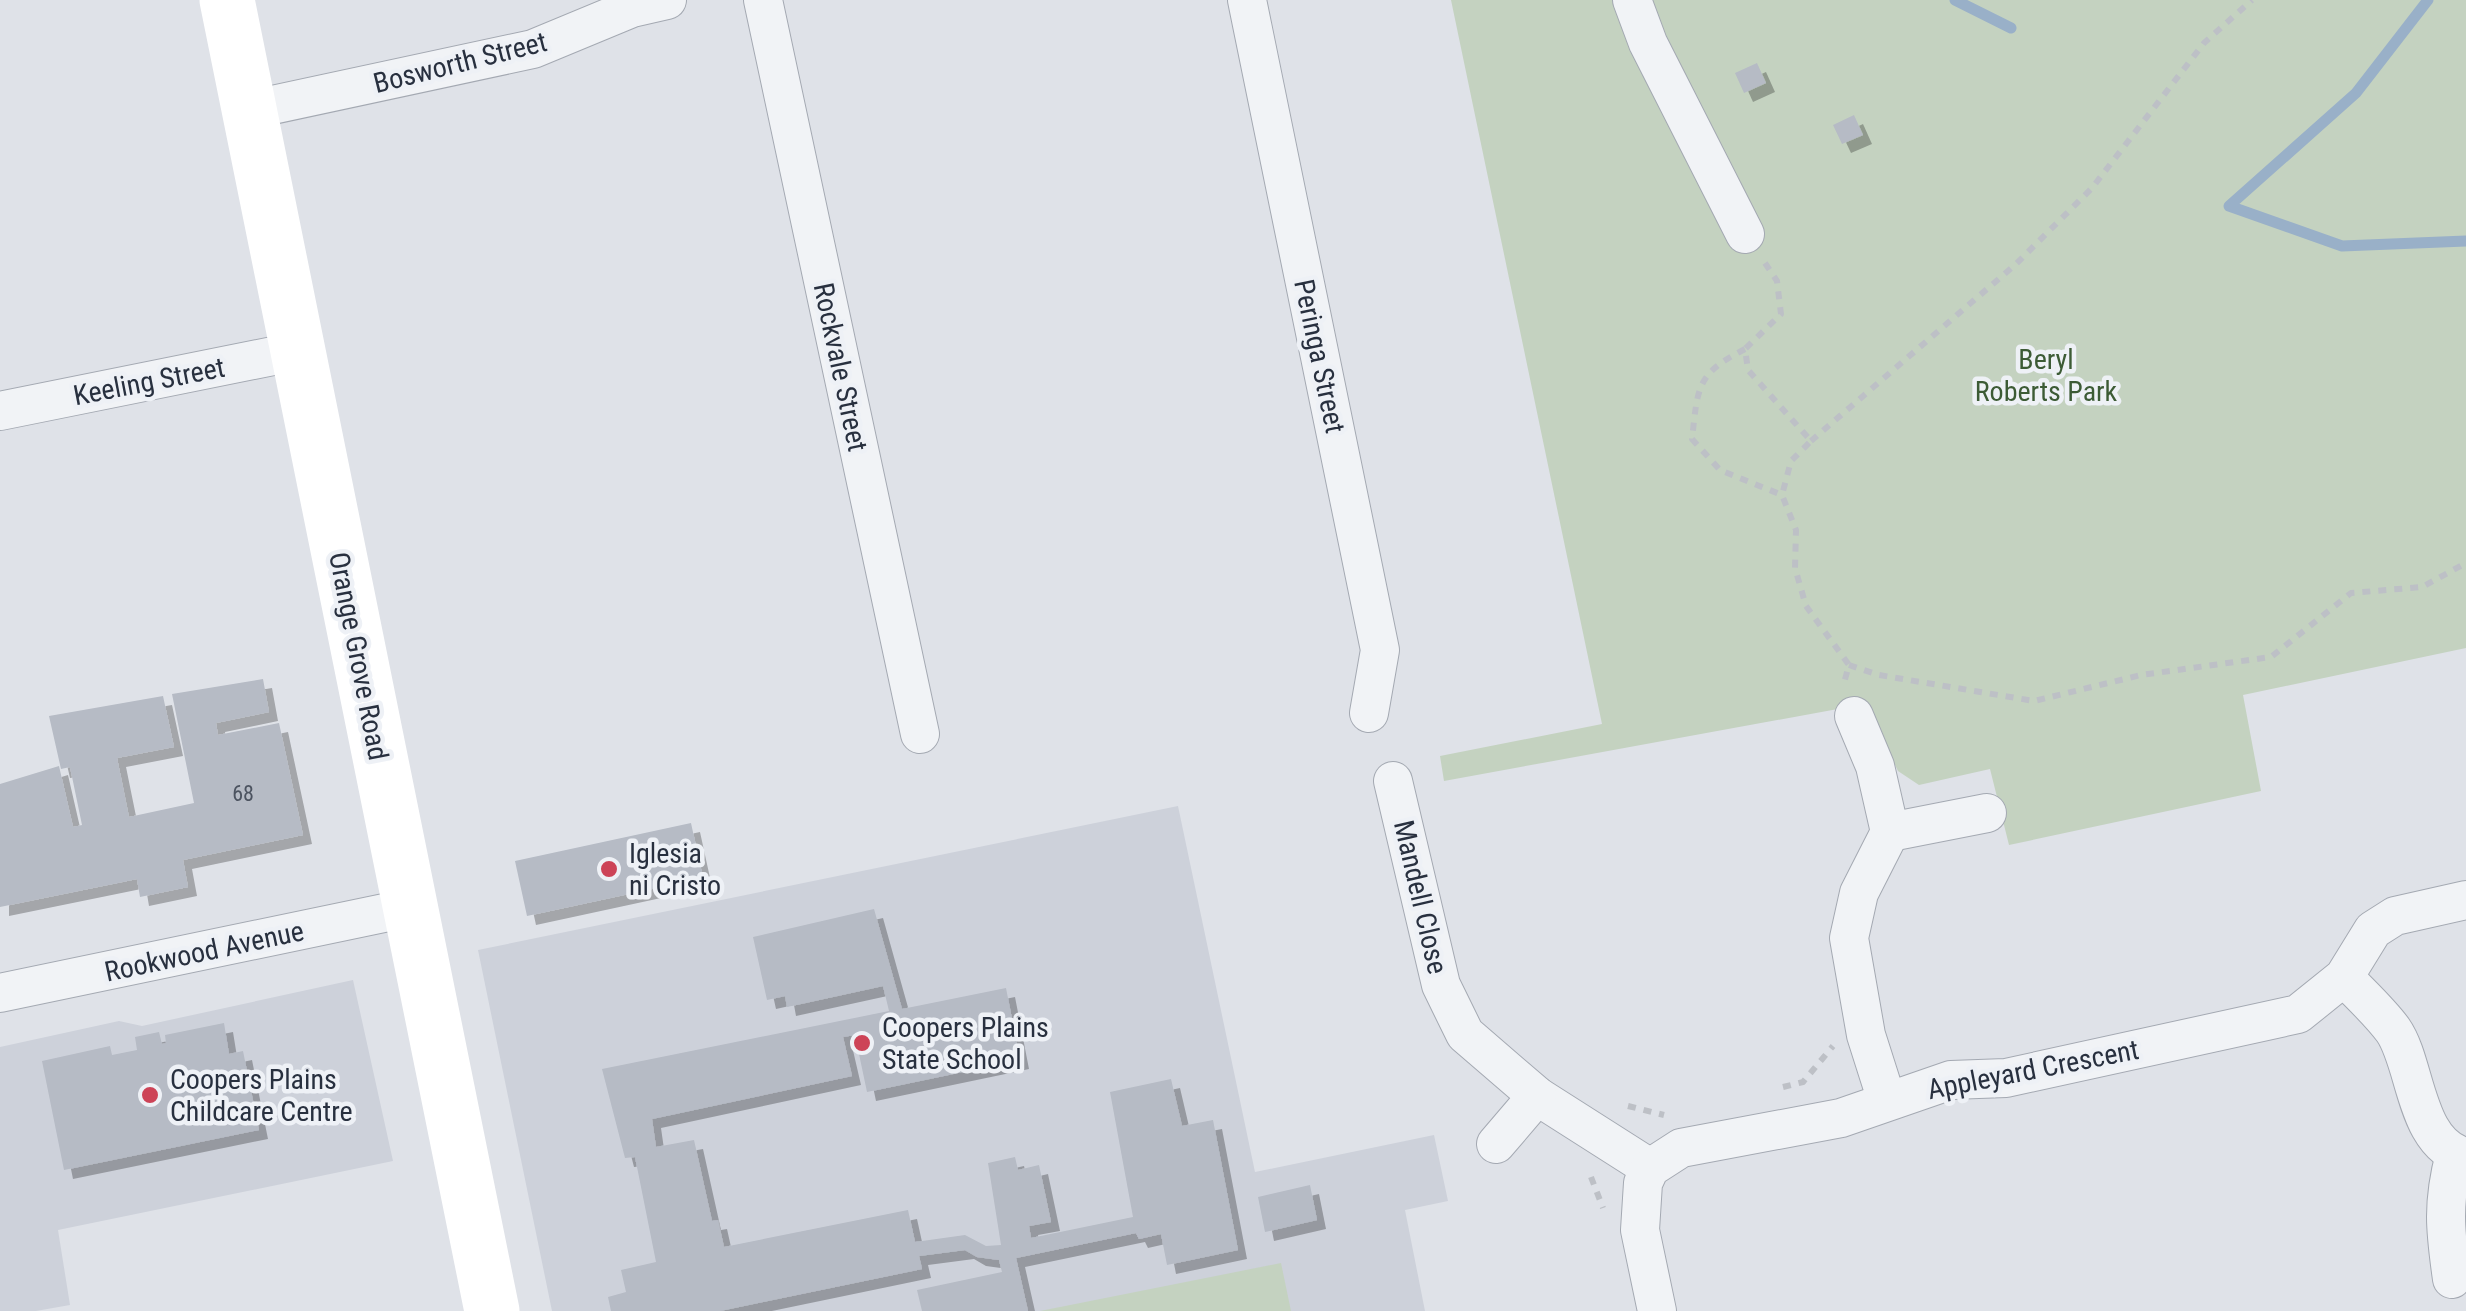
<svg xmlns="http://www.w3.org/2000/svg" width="2466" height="1311" font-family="'Roboto Condensed',sans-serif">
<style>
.built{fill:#cdd1da}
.green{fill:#c4d2c0}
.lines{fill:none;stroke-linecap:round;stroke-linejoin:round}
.stream{stroke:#99b0c8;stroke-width:11}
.building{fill:#b6bbc5;filter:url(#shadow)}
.minor-casing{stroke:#a4a9b2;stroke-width:40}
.path{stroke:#bdc0c6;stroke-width:6;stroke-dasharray:8 8;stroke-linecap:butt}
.minor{stroke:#f1f3f6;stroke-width:38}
.secondary{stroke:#fff;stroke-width:55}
.poi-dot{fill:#cd4357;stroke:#eef1f6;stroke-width:4}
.labels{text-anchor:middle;stroke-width:9;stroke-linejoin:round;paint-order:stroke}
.number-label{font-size:22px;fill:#4c5360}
.street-label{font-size:28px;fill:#28303f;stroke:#eef1f6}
.park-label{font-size:28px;fill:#3c5b35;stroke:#eef1f6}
.poi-label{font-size:28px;fill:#28303f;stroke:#eef1f6;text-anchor:start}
</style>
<defs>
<filter id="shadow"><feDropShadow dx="9" dy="9" stdDeviation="0" flood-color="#0004"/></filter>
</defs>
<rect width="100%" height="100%" fill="#dfe2e8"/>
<g class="built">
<path d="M1178,806L1255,1172L1434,1135L1448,1201L1405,1210L1425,1311H552L478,950Z"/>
<path d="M353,980L393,1161L58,1230L70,1305L36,1311H0V1047L119,1021L142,1026Z"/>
</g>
<g class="green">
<path d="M1451,0H2466V648L2243,695L2261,791L2009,845L1990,769L1919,785L1898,771L1865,704L1444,781L1440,756L1602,724Z"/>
<path d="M1281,1263L1291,1311H1040Z"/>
</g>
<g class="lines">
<g class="stream">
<path d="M1955,0L2011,28"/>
<path d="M2428,0L2356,93L2229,206L2342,246L2466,241"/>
</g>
</g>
<g class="building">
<path d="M1757,63L1766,83L1744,93L1735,73Z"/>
<path d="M1854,115L1863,135L1842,144L1833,125Z"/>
<path d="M263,679L269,712L216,723L218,735L279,723L303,835L183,860L188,887L140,897L137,879L0,907V784L59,766L73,827L82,825L70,767L61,769L49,716L163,696L174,747L117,758L129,817L194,803L172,694Z"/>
<path d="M691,823L703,878L527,916L515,861Z"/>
<path d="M874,909L902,1009L1006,988L1020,1060L867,1092L855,1035L843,1037L852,1076L652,1119L656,1147L694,1140L712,1221L718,1220L724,1247L908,1210L915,1242L965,1235L986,1246L1001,1245L988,1163L1015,1157L1018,1170L1039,1165L1051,1222L1029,1226L1031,1238L1133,1217L1110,1092L1171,1079L1182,1126L1213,1120L1238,1250L1167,1265L1161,1234L1139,1239L1136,1233L1016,1258L1028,1311H922L917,1290L1002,1272L999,1260L977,1257L965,1250L919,1256L922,1269L720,1311H611L608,1297L626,1292L621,1270L656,1262L635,1157L625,1158L602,1069L889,1011L883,986L787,1007L785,996L767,1000L753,937Z"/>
<path d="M224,1023L229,1054L243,1051L259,1130L64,1170L42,1061L110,1046L112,1055L137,1050L135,1037L159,1032L162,1044L166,1043L165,1035Z"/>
<path d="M1310,1185L1317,1220L1265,1232L1258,1197Z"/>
</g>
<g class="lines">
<defs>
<g id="minor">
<path d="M763,0L920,734"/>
<path d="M1247,0L1380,650L1369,713"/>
<path d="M1632,0L1648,43L1745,234"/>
<path d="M249,110L533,49L632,8L667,0"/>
<path d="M0,411L298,351"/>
<path d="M1854,716L1875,766L1890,832L1859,893L1849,938L1866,1035L1887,1101"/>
<path d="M1393,781L1441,985L1465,1034L1537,1096L1650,1168"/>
<path d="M1890,832L1987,813"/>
<path d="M2344,977C2360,994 2379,1011 2393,1030C2417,1064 2414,1145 2466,1157"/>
<path d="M0,993L408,908"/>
<path d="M1496,1144L1537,1096"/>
<path d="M2452,1279C2445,1230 2442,1203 2455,1154"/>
<path d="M1657,1311L1640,1230L1643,1183L1650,1168L1681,1148L1841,1118L1951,1080L2006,1078L2298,1014L2344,977L2373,930L2395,916L2466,900"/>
</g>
</defs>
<use href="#minor" class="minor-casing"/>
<g class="path">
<path d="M1765,263L1777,281L1781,314L1745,349L1748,370L1811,441L1791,461L1782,495L1796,530L1795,568L1806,606L1849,665L1844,683"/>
<path d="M1745,349C1696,374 1698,387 1692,439L1720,470L1782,495"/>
<path d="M1811,441L2016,264L2092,188L2204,43L2252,0"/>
<path d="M1849,665L1879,675L2034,701L2141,675L2271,657L2351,593L2422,587L2466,563"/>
<path d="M1783,1087L1803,1082L1833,1046"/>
<path d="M1628,1106L1664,1115"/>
<path d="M1591,1177L1603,1208"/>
</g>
<use href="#minor" class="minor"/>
<path class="secondary" d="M227,0L492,1311"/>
</g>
<g class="poi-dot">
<circle cx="609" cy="869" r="10"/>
<circle cx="862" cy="1043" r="10"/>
<circle cx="150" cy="1095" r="10"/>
</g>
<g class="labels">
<g class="number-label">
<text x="243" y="801">68</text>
</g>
<g class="street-label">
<text transform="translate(460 62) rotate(-14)" y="10">Bosworth Street</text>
<text transform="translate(1320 356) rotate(78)" y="10">Peringa Street</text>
<text transform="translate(841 367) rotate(78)" y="10">Rockvale Street</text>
<text transform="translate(149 381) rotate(-11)" y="10">Keeling Street</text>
<text transform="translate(359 656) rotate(79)" y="10">Orange Grove Road</text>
<text transform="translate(1421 897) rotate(77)" y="10">Mandell Close</text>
<text transform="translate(204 951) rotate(-12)" y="10">Rookwood Avenue</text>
<text transform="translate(2033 1069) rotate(-11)" y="10">Appleyard Crescent</text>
</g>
<g class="park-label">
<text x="2046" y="369">Beryl<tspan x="2046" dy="32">Roberts Park</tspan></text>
</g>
<g class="poi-label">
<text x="629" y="863">Iglesia<tspan x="629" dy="32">ni Cristo</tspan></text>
<text x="882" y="1037">Coopers Plains<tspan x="882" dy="32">State School</tspan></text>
<text x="170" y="1089">Coopers Plains<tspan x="170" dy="32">Childcare Centre</tspan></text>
</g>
</g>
</svg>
